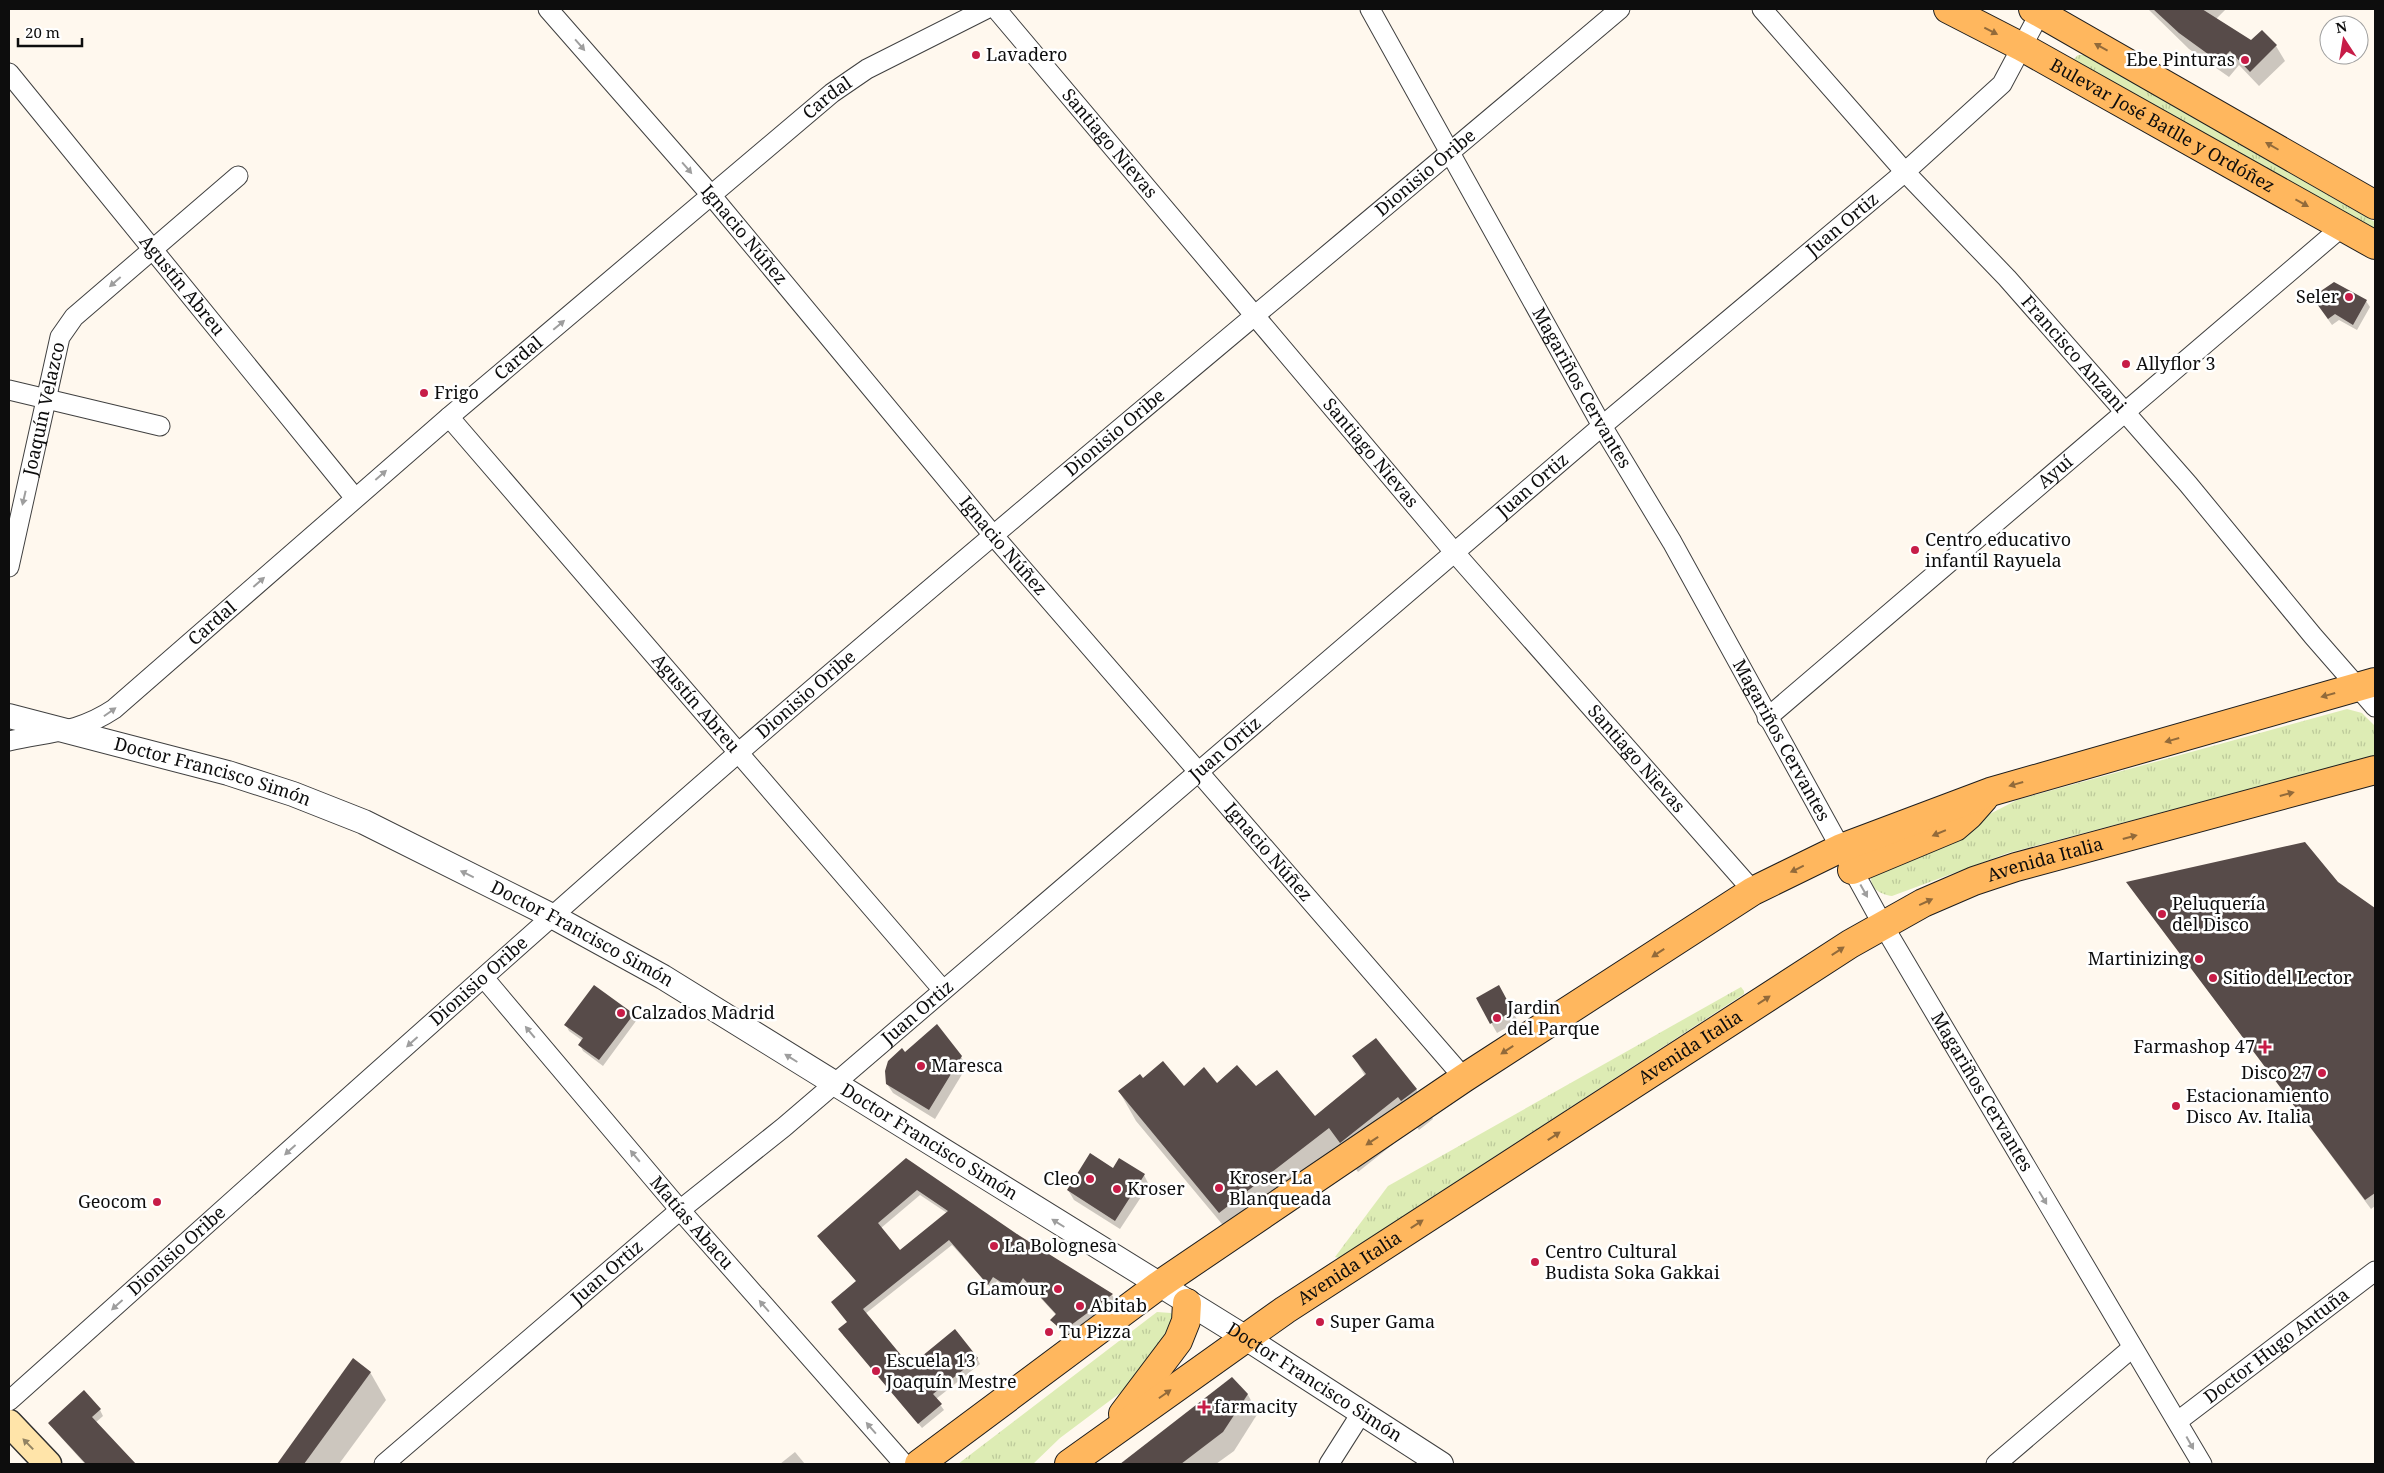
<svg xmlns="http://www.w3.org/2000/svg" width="2384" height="1473" font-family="'Noto Serif',serif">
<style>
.grass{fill:url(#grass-tufts)}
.shadow{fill:#0003;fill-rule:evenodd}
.building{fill:#574b49;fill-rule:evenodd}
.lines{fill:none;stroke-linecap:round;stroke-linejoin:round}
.minor-casing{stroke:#404040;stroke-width:21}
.tertiary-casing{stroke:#404040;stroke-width:26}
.secondary-casing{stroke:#2f2f2f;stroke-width:29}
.primary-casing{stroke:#1e1e1e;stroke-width:30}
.minor{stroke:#fff;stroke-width:19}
.tertiary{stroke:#fff;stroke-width:24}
.secondary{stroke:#ffe4a9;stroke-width:26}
.primary{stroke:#ffb75e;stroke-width:28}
.oneway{fill:#926a3a}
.oneway2{fill:#9e9e9e}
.oneway3{fill:#928363}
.poi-dot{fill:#c71c47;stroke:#fff;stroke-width:2}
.labels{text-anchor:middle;stroke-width:5;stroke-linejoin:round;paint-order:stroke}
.poi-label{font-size:18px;fill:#0d0d0d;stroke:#fff;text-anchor:start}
.street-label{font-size:18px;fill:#0d0d0d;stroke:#fff}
</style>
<defs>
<pattern id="grass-tufts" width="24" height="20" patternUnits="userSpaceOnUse" patternTransform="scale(1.25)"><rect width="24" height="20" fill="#ddecb4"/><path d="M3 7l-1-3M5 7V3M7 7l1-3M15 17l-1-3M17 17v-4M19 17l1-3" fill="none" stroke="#bcc99a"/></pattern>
</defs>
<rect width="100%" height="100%" fill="#fff8ee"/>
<g class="grass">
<path d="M2078,55H2084L2375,222V234L2076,64L2074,59Z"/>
<path d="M2347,709L2362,713L2375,726V756L2008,853L1892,896C1880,894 1870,889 1871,875L2017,800Z"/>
<path d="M1741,987L1744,991V994L1339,1258L1335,1257L1388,1186Z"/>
<path d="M1157,1312L1171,1313L1177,1321L1144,1375L1060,1438L1033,1464H958Z"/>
</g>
<g class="shadow">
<path d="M2148,9H2226L2216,19L2251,42L2262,31L2276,46L2285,61L2259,86L2239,65L2229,77L2189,49Z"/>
<path d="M2366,301L2370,307L2357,330L2339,320L2332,325L2317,304Z"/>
<path d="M2128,883H2337L2375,909V1206L2371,1209Z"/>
<path d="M1498,987L1518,1021L1497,1033L1477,998Z"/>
<path d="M633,1015L636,1021L603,1066L583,1051L580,1045L583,1041L569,1031L566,1025Z"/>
<path d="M905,1053L961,1057L967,1066L935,1119L893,1093L887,1084Z"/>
<path d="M1354,1057L1416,1089L1433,1119L1419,1130L1416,1126L1358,1172L1347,1157L1237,1242L1136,1121L1119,1091L1143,1080L1183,1087L1217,1084L1256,1088L1314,1117L1365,1076Z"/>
<path d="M906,1160L1019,1237L1112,1295L1115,1300L1066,1336L1051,1320L1056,1315L1027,1283L1019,1295L997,1281L992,1289L952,1245L865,1314L910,1367L977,1358L980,1364L936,1399L944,1410L922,1428L843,1335L848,1322L857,1282L818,1236ZM920,1195L947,1213L899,1251L881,1228Z"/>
<path d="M1113,1169L1144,1175L1149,1185L1120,1229L1074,1200L1068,1190Z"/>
<path d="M353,1360L370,1372L386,1400L339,1464H278Z"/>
<path d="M1232,1379L1248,1395L1258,1413L1234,1451L1216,1464H1122Z"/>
<path d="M100,1410L103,1416L95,1423L134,1464H85L49,1424Z"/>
<path d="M795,1452L805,1464H780Z"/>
</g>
<g class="building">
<path d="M2153,9H2202L2251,40L2262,30L2277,45L2250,72L2230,51L2219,62L2179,33Z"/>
<path d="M2334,282L2367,300L2353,325L2335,314L2328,319L2312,297Z"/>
<path d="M2305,842L2338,882L2375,908V1193L2365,1200L2126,882Z"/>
<path d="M594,985L634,1014L599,1060L578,1045L583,1038L564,1025Z"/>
<path d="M1499,985L1513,1011L1490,1024L1476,998Z"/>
<path d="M937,1024L962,1056L929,1110L886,1084L885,1071L888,1061L902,1048L905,1052Z"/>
<path d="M1376,1038L1417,1089L1401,1101L1398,1097L1340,1143L1329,1128L1219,1213L1118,1091L1140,1074L1143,1078L1163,1061L1184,1086L1204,1067L1217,1083L1237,1065L1256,1086L1277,1070L1315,1116L1366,1074L1352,1056Z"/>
<path d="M1090,1153L1113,1168L1119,1158L1145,1174L1115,1221L1067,1190Z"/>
<path d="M906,1158L1020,1236L1113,1294L1063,1331L1050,1320L1056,1314L1023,1278L1015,1291L993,1277L988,1285L949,1240L863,1309L910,1366L955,1329L978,1358L933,1394L942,1404L918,1424L838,1329L847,1322L831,1302L856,1281L817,1236ZM917,1190L948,1211L900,1250L878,1223Z"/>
<path d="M353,1358L371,1372L304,1464H277Z"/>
<path d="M1232,1377L1248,1394L1223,1432L1181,1464H1120Z"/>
<path d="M84,1390L101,1409L92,1417L136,1464H86L48,1423Z"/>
</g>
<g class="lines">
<defs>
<g id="minor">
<path id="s1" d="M548,9L711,195L993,535L1464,1078"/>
<path id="s2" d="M996,9L1455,553L1753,891"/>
<path id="s3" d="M1370,9L1602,426L1672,542L1883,925L2202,1464"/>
<path id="s4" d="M1762,9L1905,172L2007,278L2188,484L2313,636L2375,707"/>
<path id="s5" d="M9,73L355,498"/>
<path d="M9,390L160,426"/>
<path id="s6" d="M449,417L942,989"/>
<path id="s7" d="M9,567L60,337L74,317L238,176"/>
<path id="s8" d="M1767,718L2343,226"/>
<path id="s9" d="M9,741C49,732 78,733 114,709L449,417L832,93L867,69L986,9"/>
<path id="s10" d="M484,978L680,1210L904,1464"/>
<path id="s11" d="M9,1401C251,1185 492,967 737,754C1028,502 1326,258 1620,9"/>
<path id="s12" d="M2178,1421L2375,1271"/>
<path id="s13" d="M384,1464L680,1210L784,1127L1602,426L1905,172L2002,84L2042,9"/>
<path d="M1329,1464L1362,1412"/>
<path d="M1996,1464L2132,1348"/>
</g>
<g id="tertiary">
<path id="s14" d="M9,716L228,773L293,794L364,822L552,916L663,977L1246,1338L1441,1464"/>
</g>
<path id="secondary" d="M9,1423L48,1464"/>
<g id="primary">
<path id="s15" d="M1948,9L2022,47L2375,245"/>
<path d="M2033,9L2375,205"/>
<path d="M1852,870L1955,827L1969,815L1984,798"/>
<path d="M1123,1414L1178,1341L1186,1321L1187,1303"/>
<path d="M919,1464L1159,1285L1464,1078L1753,891L1841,848L1990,792L2375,682"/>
<path id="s16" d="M1069,1464L1285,1310L1850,944L1923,903L1974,881L2016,867L2375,770"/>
</g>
</defs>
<use href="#minor" class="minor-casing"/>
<use href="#tertiary" class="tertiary-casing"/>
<use href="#secondary" class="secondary-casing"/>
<use href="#primary" class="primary-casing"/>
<use href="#minor" class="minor"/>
<use href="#tertiary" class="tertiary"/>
<use href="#secondary" class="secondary"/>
<use href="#primary" class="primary"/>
</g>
<defs><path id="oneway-solid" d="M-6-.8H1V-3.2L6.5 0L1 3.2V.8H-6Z" transform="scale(1.25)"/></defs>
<g class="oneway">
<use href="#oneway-solid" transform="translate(1991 31) rotate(27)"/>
<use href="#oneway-solid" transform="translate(2101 47) rotate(-151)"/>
<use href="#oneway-solid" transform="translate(2272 146) rotate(-150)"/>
<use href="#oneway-solid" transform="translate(2302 203) rotate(29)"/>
<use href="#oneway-solid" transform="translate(2328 695) rotate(164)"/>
<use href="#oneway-solid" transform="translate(2172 740) rotate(164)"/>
<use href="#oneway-solid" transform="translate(2016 784) rotate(164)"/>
<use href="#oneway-solid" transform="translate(2287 794) rotate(-15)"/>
<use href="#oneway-solid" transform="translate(1939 833) rotate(157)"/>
<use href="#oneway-solid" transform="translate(2130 837) rotate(-15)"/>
<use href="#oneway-solid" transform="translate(1797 869) rotate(154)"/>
<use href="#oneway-solid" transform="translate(1926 902) rotate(-25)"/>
<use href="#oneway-solid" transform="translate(1838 951) rotate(-33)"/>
<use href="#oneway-solid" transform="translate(1658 953) rotate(147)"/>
<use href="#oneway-solid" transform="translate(1764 1000) rotate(-33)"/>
<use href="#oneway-solid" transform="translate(1507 1050) rotate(147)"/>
<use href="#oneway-solid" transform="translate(1554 1136) rotate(-33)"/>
<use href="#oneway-solid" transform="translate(1372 1141) rotate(146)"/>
<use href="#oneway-solid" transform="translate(1417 1224) rotate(-33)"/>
<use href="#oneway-solid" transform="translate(1165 1394) rotate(-35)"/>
</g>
<g class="oneway2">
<use href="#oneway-solid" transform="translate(580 45) rotate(49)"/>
<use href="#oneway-solid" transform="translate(687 168) rotate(49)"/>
<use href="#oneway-solid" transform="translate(115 282) rotate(139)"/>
<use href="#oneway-solid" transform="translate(559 325) rotate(-40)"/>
<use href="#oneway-solid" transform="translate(381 475) rotate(-41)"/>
<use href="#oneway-solid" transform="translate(24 498) rotate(103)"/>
<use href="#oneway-solid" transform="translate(259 582) rotate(-41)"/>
<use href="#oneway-solid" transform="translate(110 712) rotate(-35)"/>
<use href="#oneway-solid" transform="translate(467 874) rotate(-154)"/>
<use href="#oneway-solid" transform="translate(1864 891) rotate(61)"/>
<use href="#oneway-solid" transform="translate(530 1032) rotate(-130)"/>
<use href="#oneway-solid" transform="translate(412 1042) rotate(138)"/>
<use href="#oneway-solid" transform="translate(791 1058) rotate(-148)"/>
<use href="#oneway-solid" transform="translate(290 1150) rotate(138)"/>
<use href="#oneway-solid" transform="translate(635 1156) rotate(-130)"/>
<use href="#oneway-solid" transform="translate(2043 1198) rotate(59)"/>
<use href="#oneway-solid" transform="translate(1058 1223) rotate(-148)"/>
<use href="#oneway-solid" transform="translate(117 1305) rotate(138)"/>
<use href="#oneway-solid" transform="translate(764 1306) rotate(-131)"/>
<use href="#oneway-solid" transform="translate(871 1428) rotate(-131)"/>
<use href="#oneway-solid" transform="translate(2190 1443) rotate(61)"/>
</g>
<use class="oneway3" href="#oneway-solid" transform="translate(28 1444) rotate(-134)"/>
<g class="poi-dot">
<circle cx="976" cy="55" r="5"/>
<circle cx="2245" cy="60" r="5"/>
<circle cx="2349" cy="297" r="5"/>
<circle cx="2126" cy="364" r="5"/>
<circle cx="424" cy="393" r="5"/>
<circle cx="1915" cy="550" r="5"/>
<circle cx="2162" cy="914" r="5"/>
<circle cx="2199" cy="959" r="5"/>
<circle cx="2213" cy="978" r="5"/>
<circle cx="621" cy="1013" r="5"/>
<circle cx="1497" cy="1018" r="5"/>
<path d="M2262.5 1039.5h5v5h5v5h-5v5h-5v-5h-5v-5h5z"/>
<circle cx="921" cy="1066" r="5"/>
<circle cx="2322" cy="1073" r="5"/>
<circle cx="2176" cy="1106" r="5"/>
<circle cx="1090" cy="1179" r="5"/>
<circle cx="1219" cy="1188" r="5"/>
<circle cx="1117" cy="1189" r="5"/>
<circle cx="157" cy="1202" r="5"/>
<circle cx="994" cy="1246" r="5"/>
<circle cx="1535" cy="1262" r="5"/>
<circle cx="1058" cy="1289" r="5"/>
<circle cx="1080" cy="1306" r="5"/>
<circle cx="1320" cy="1322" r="5"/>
<circle cx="1049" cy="1332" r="5"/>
<circle cx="876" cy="1371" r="5"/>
<path d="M1201.5 1399.5h5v5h5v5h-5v5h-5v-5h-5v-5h5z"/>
</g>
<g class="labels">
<g class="poi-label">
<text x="986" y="61">Lavadero</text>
<text x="2235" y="66" text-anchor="end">Ebe Pinturas</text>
<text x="2339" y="303" text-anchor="end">Seler</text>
<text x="2136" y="370">Allyflor 3</text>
<text x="434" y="399">Frigo</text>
<text x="1925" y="546">Centro educativo<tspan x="1925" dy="21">infantil Rayuela</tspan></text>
<text x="2172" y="910">Peluquería<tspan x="2172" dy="21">del Disco</tspan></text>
<text x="2189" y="965" text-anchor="end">Martinizing</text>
<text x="2223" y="984">Sitio del Lector</text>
<text x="1507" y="1014">Jardin<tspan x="1507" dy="21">del Parque</tspan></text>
<text x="631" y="1019">Calzados Madrid</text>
<text x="2255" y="1053" text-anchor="end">Farmashop 47</text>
<text x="931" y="1072">Maresca</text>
<text x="2312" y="1079" text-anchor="end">Disco 27</text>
<text x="2186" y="1102">Estacionamiento<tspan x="2186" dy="21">Disco Av. Italia</tspan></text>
<text x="1229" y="1184">Kroser La<tspan x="1229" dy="21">Blanqueada</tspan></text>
<text x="1080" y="1185" text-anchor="end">Cleo</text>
<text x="1127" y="1195">Kroser</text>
<text x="147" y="1208" text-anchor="end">Geocom</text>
<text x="1004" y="1252">La Bolognesa</text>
<text x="1545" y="1258">Centro Cultural<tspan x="1545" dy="21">Budista Soka Gakkai</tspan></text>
<text x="1048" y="1295" text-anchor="end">GLamour</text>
<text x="1090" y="1312">Abitab</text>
<text x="1330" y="1328">Super Gama</text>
<text x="1059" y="1338">Tu Pizza</text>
<text x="886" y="1367">Escuela 13<tspan x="886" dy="21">Joaquín Mestre</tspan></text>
<text x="1214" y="1413">farmacity</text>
</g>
<g class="street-label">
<text dy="6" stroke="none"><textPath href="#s9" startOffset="1050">Cardal</textPath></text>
<text dy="6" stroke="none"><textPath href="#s15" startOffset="244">Bulevar José Batlle y Ordóñez</textPath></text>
<text dy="6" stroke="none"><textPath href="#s2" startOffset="176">Santiago Nievas</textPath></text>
<text dy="6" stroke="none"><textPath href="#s11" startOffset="1875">Dionisio Oribe</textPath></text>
<text dy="6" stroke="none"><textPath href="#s13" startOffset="1914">Juan Ortiz</textPath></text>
<text dy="6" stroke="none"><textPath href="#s1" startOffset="299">Ignacio Núñez</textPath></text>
<text dy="6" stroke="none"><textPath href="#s5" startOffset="274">Agustín Abreu</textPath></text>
<text dy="6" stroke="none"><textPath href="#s4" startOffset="465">Francisco Anzani</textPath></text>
<text dy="6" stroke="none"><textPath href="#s9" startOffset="646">Cardal</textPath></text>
<text dy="6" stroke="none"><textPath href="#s3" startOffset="434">Magariños Cervantes</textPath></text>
<text dy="6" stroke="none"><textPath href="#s7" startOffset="162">Joaquín Velazco</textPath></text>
<text dy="6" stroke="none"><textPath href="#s11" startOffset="1470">Dionisio Oribe</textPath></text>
<text dy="6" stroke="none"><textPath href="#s2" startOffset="581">Santiago Nievas</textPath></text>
<text dy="6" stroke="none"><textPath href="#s8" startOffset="379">Ayuí</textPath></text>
<text dy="6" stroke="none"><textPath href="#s13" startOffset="1509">Juan Ortiz</textPath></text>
<text dy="6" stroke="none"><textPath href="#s1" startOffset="704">Ignacio Núñez</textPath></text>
<text dy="6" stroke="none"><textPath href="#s9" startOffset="241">Cardal</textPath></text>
<text dy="6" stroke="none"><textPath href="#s11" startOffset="1065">Dionisio Oribe</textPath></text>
<text dy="6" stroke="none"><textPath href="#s6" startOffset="378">Agustín Abreu</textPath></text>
<text dy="6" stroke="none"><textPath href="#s3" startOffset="839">Magariños Cervantes</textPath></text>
<text dy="6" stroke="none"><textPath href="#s13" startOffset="1104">Juan Ortiz</textPath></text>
<text dy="6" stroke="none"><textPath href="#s2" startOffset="986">Santiago Nievas</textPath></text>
<text dy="6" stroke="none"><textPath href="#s14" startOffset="211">Doctor Francisco Simón</textPath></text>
<text dy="6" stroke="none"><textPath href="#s1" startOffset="1109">Ignacio Núñez</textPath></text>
<text dy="6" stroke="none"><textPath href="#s16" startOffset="1152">Avenida Italia</textPath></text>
<text dy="6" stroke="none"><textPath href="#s14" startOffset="616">Doctor Francisco Simón</textPath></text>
<text dy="6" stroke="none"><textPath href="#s11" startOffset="630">Dionisio Oribe</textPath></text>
<text dy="6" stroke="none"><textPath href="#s13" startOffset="699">Juan Ortiz</textPath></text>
<text dy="6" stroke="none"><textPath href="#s16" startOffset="748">Avenida Italia</textPath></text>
<text dy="6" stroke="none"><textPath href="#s3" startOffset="1244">Magariños Cervantes</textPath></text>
<text dy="6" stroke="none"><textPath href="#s14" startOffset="1021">Doctor Francisco Simón</textPath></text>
<text dy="6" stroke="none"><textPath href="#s10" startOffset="321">Matías Abacu</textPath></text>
<text dy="6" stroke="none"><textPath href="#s11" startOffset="225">Dionisio Oribe</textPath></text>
<text dy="6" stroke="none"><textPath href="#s16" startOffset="342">Avenida Italia</textPath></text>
<text dy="6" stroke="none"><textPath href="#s13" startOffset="294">Juan Ortiz</textPath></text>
<text dy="6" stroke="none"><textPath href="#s12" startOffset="124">Doctor Hugo Antuña</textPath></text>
<text dy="6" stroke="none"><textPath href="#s14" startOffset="1475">Doctor Francisco Simón</textPath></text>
</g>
</g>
<rect width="2384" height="1473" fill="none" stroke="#0d0d0d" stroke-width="20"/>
<g transform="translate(2344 40) rotate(348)"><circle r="24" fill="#ffffff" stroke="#9e9e9e"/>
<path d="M0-4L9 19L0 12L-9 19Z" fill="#c71c47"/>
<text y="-8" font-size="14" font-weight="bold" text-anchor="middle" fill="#0d0d0d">N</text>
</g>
<path d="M18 38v8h64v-8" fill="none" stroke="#0d0d0d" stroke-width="2.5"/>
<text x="25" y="38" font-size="15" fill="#0d0d0d" stroke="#ffffff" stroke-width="4" paint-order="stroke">20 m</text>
</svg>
